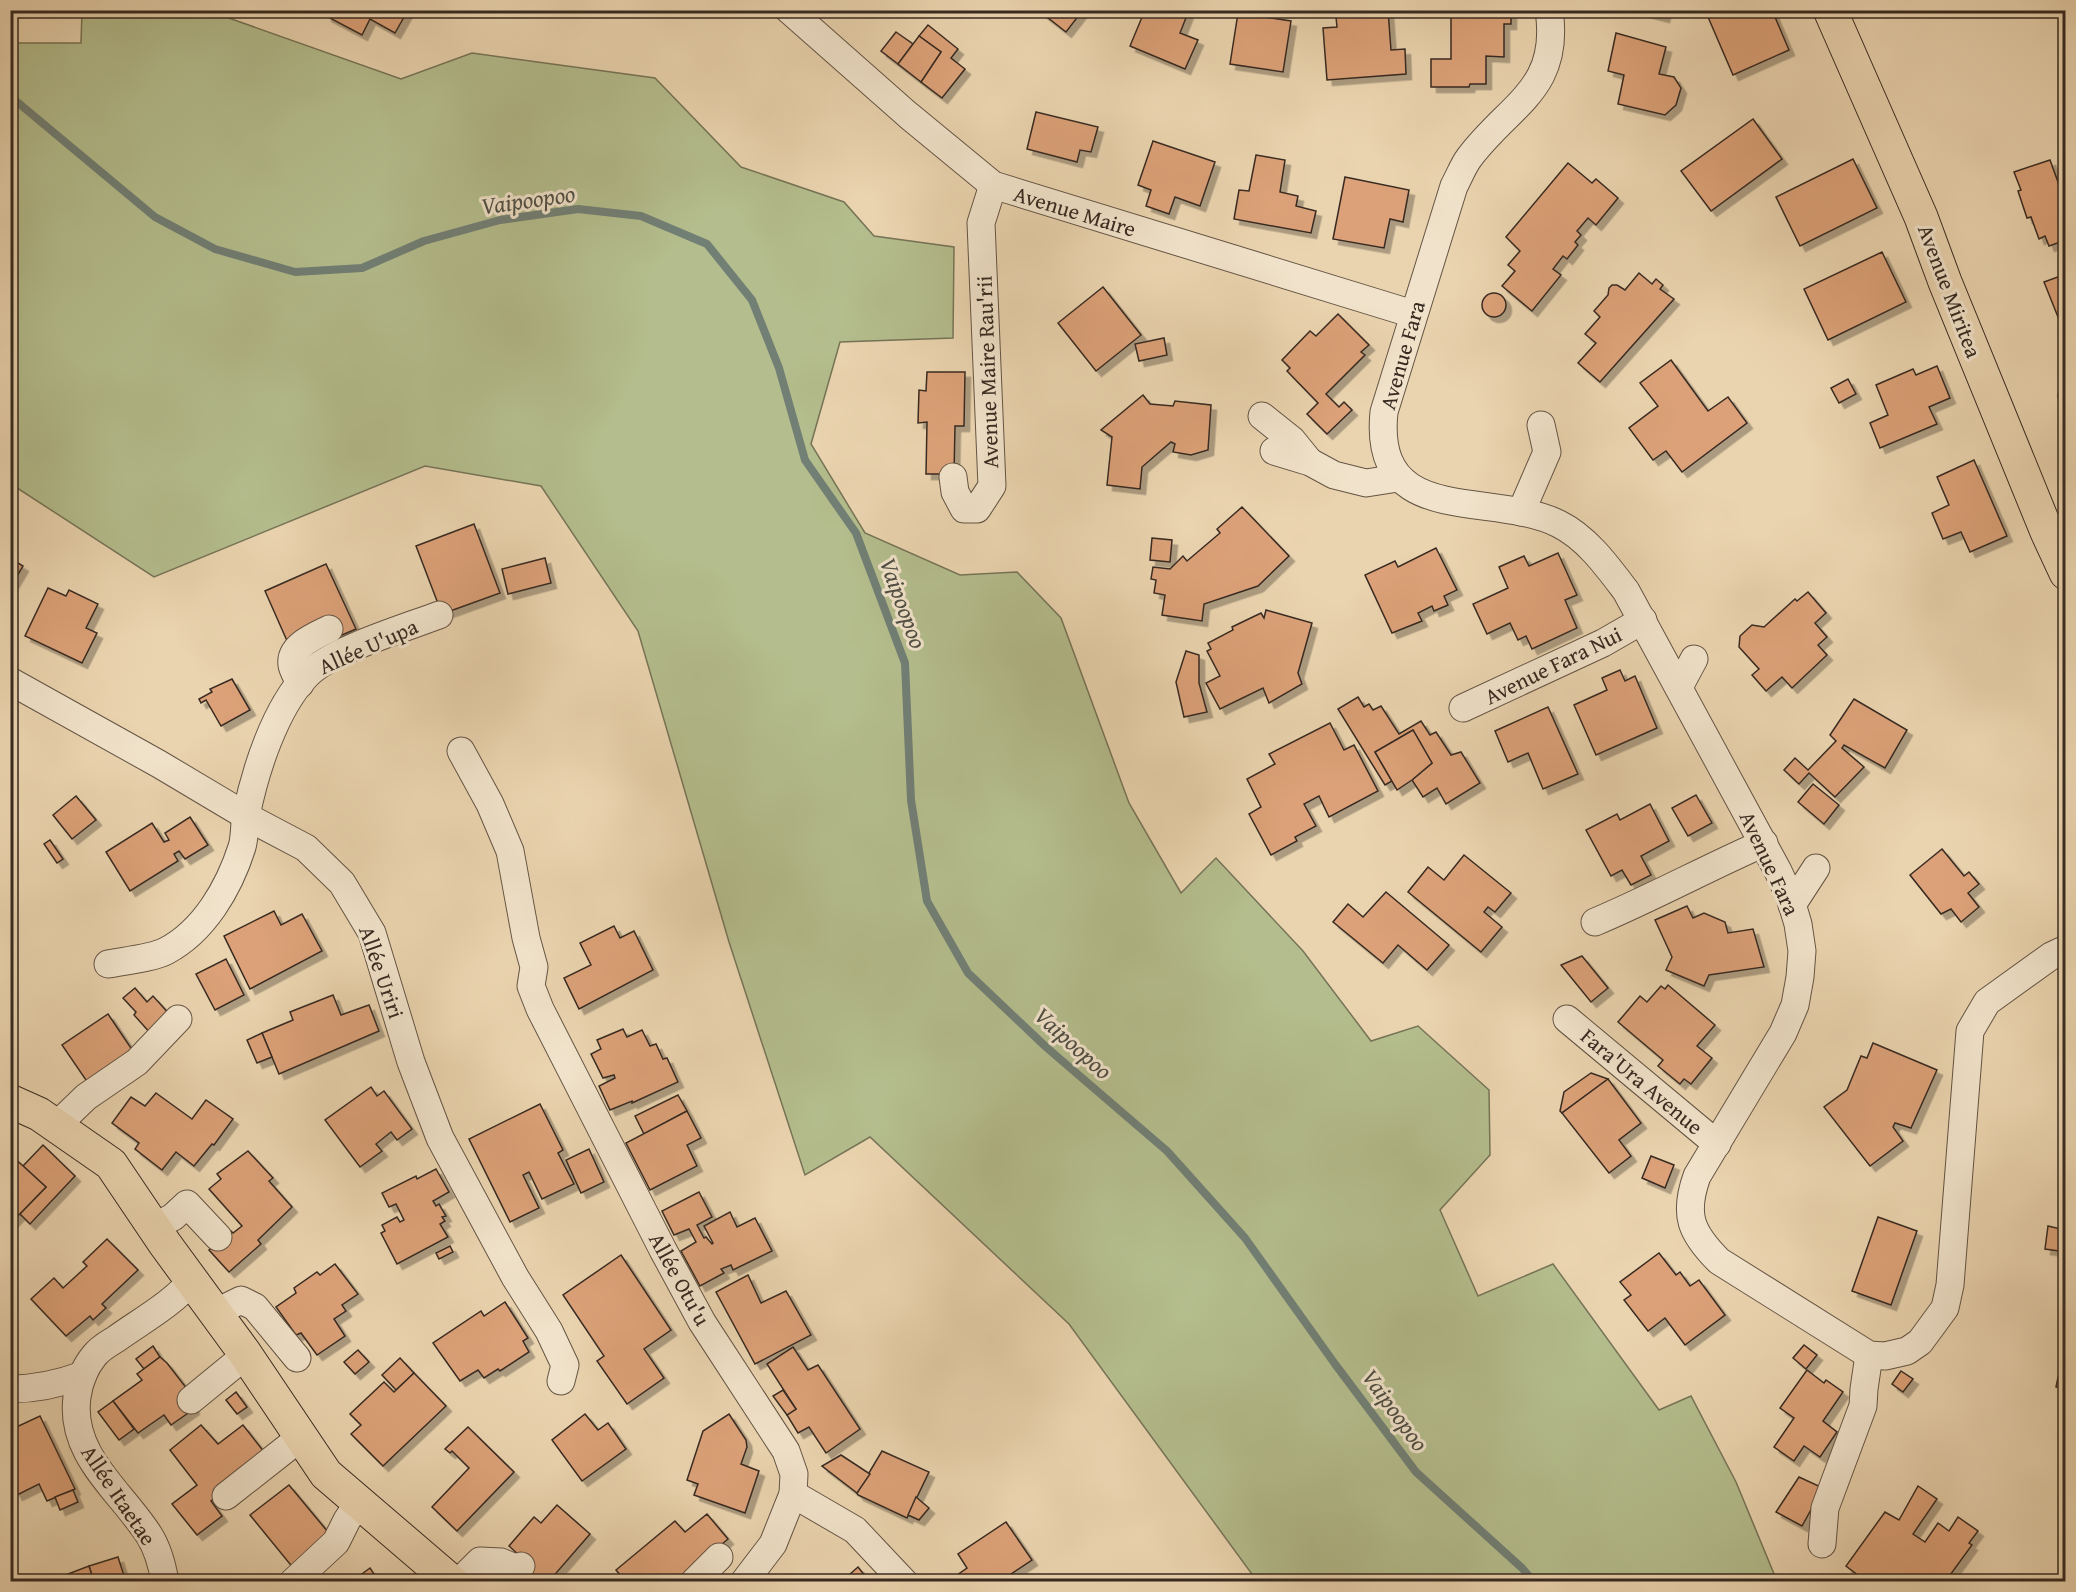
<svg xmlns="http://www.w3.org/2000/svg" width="2076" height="1592" font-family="'Gentium Book Plus',serif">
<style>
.green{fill:#b4bd8d;stroke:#767457;stroke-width:1.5}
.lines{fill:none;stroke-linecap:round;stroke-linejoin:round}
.stream{stroke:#717f75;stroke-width:8}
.building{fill:#dca178;stroke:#372a21;stroke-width:1.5;filter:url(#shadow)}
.minor-casing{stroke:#645444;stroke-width:29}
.major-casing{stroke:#372a21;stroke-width:35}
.minor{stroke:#f1e3cb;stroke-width:27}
.major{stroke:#ead4af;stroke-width:33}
.labels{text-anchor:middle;stroke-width:6;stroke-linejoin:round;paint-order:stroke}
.street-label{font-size:22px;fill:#372a21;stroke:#f1e3cb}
.water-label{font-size:24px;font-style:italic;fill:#4f4e44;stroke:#f1e3cb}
</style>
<defs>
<filter id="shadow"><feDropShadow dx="5.5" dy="5.5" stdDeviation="0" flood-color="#0004"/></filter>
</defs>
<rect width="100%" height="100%" fill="#ead4af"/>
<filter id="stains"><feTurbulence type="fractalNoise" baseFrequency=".00333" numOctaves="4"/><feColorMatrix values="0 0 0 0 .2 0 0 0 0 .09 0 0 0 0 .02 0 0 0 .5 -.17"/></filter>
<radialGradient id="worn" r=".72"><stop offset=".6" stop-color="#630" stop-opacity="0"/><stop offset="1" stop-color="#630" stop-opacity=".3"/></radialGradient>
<path class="green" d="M82,11H209L401,79L472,53L655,78L741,167L844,202L874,236L954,247L953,338L840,342L811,444L865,533L960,575L1017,572L1061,618L1129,803L1181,893L1216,858L1303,951L1371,1041L1418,1026L1489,1090L1490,1155L1440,1210L1478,1296L1553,1264L1659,1410L1691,1396L1736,1482L1777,1581H1257L1069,1324L870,1137L805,1175L729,942L638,631L541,486L425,466L154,577L11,484V43H81Z"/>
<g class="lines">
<path class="stream" d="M10,96L155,217L215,249L295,272L362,268L424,241L500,220L578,209L641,216L707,244L752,300L779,368L805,460L856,533L905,663L911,800L927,901L968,973L1046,1047L1167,1151L1245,1238L1335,1364L1416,1472L1522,1568L1534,1582"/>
</g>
<g class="building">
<path d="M408,10L395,33L370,19L362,35L326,16L329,10Z"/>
<path d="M1038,10H1083L1066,32Z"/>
<path d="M1145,10H1189L1180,33L1198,40L1185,69L1130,46Z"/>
<path d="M1350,10H1388L1391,50L1405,49L1406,74L1327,80L1323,28L1337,27L1336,17L1351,16Z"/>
<path d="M1451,10H1511V24H1504V57L1486,56V84H1470L1469,87H1431V59H1451Z"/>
<path d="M1637,10H1666L1664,17Z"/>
<path d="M1705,10H1772L1789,50L1733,75Z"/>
<path d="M1238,13L1291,21L1283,72L1230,64Z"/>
<path d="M928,25L958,49L951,58L965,69L942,98L921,82L941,52L919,36Z"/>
<path d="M896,32L913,44L898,64L881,51Z"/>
<path d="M1616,33L1666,47L1659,74L1674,77L1681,88L1676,105L1665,115L1618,104L1624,75L1608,71Z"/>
<path d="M919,36L941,52L921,82L898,64Z"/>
<path d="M1036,112L1098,127L1091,152L1080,150L1077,162L1027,149Z"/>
<path d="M1753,119L1782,159L1711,211L1681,171Z"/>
<path d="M1153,141L1215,162L1200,206L1175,197L1169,214L1146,206L1151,190L1138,185Z"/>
<path d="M1256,155L1285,160L1280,192L1298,196L1296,206L1316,211L1311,233L1234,219L1239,190L1249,191Z"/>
<path d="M1853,159L1877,208L1800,246L1776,197Z"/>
<path d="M2050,160L2066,204V240L2049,246L2045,236L2039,239L2031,217L2027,218L2018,191L2021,190L2014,172Z"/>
<path d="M1568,163L1592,183L1596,179L1618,198L1596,225L1588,218L1577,231L1581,235L1575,242L1578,245L1567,259L1563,256L1553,269L1561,275L1532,311L1502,286L1515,271L1508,265L1520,251L1506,237Z"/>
<path d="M1345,177L1409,190L1403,222L1390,219L1384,248L1333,239Z"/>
<path d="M1882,252L1906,302L1828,340L1804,289Z"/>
<path d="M1639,273L1652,284L1656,279L1663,285L1660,289L1674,299L1600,382L1578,363L1596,343L1585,334L1600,317L1594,311L1608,295L1609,288L1612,285H1617L1625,290Z"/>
<path d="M2066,274V307L2060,309L2066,321V337L2044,282Z"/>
<path d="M1103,287L1141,335L1096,371L1058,323Z"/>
<circle cx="1494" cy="305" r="12"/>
<path d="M1338,314L1369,345L1361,352L1365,355L1326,394L1339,407L1344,402L1352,410L1327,434L1307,414L1318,403L1287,371L1290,368L1282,360L1310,331L1316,336Z"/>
<path d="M1164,338L1167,355L1139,361L1135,344Z"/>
<path d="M1671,360L1708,411L1728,397L1747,423L1682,472L1666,451L1653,460L1629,428L1658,406L1640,383Z"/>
<path d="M1937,366L1950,398L1929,407L1937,424L1880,448L1870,423L1888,415L1876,385L1913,369L1916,375Z"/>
<path d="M927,372H965L964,426H955L954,474H926L927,422L918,423L919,390L926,391Z"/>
<path d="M1848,379L1856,394L1839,403L1831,388Z"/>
<path d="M2060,381H2066V398L2058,397Z"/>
<path d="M1143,395L1150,404L1173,406L1175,401L1211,405L1208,450L1191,455L1173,452L1175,444L1171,442L1142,467L1140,489L1107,485L1112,437L1101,430Z"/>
<path d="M2062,446H2066V471L2059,470Z"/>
<path d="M1974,460L2007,536L1970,552L1961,532L1943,539L1932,513L1949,505L1937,477Z"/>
<path d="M1242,507L1289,556L1258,586L1204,604L1202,621L1162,615L1165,595L1154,593L1156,580L1151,579L1153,567L1170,569L1183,556L1187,561L1220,533L1217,529Z"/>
<path d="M474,524L500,593L442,614L416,546Z"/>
<path d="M1152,538L1172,540L1170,562L1150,560Z"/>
<path d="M1436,548L1457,590L1444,596L1448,605L1434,611L1432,606L1418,613L1422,621L1392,633L1365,575L1395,561L1398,567Z"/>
<path d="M1558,553L1577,595L1565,600L1577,628L1532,649L1526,636L1518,640L1510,623L1487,634L1473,604L1508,588L1499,567L1524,556L1529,566Z"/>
<path d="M10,558L23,566L10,588Z"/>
<path d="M545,558L551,583L508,594L502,569Z"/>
<path d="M326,564L356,629L335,638L288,643L265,591Z"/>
<path d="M48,588L66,596L69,590L98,604L86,628L97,633L82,663L25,636Z"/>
<path d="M1808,592L1826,613L1815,623L1827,637L1818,645L1827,655L1792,688L1782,677L1766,691L1752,675L1759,669L1739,647L1740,636L1752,625L1764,627L1795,599L1797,601Z"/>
<path d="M1266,610L1312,623L1298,673L1302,684L1269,703L1263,688L1220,709L1206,683L1220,676L1207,651L1211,649L1208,643L1233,630L1232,627L1261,613L1264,618Z"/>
<path d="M1186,651L1199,655V683L1207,712L1184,717L1176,682Z"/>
<path d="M1620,670L1625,681L1635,676L1657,728L1596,755L1574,705L1607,690L1602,678Z"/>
<path d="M232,679L250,710L221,726L206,700L201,703L199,699L212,692L210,689Z"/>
<path d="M1358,697L1364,707L1369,704L1373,710L1381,706L1399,734L1421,721L1430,735L1436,732L1451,755L1461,752L1480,783L1446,804L1437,788L1423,797L1412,780L1432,763L1413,730L1375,752L1392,781L1385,785L1338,709Z"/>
<path d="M1854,699L1907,730L1885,768L1844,745L1842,748L1864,767L1835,797L1809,773L1799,784L1784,770L1795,758L1808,770L1836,741L1830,735Z"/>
<path d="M1548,707L1578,774L1543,789L1528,753L1508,762L1495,731Z"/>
<path d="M1330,723L1344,750L1354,745L1378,791L1329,817L1319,796L1304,804L1316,826L1295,837L1297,841L1271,855L1249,814L1261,807L1247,779L1275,764L1269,754Z"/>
<path d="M1413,730L1432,763L1412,780L1397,790L1375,752Z"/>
<path d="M1813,784L1839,805L1824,824L1798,802Z"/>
<path d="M1696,795L1712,823L1688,836L1672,808Z"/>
<path d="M76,796L96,820L72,839L53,815Z"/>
<path d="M1650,804L1669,841L1641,856L1651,875L1631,885L1622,870L1611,876L1586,830L1617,814L1620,820Z"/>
<path d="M190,817L208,845L185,859L179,851L174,854L178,861L130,891L106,852L152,823L164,842L169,840L165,833Z"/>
<path d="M50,840L63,859L57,863L44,844Z"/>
<path d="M1942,849L1964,876L1969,872L1979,884L1968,893L1979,907L1961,922L1951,909L1941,914L1910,875Z"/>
<path d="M1464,855L1511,893L1495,912L1488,907L1484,912L1502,927L1481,952L1408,892L1428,867L1444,880Z"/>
<path d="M1386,892L1449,945L1427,970L1398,945L1383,963L1333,922L1348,904L1363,917Z"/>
<path d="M1687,906L1693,918L1704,913L1725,922L1728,933L1753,929L1764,967L1709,975L1704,986L1666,970L1672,957L1655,920Z"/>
<path d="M274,911L281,925L302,914L322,951L250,989L224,936Z"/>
<path d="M614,926L620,938L634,931L653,970L579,1009L564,978L591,965L580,943Z"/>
<path d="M1582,956L1608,988L1591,1002L1561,965Z"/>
<path d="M226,959L244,995L215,1010L196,974Z"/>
<path d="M1668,985L1715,1025L1697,1046L1712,1058L1691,1084L1684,1079L1680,1084L1658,1066L1663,1060L1618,1022L1640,996L1647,1002L1661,986L1665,989Z"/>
<path d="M135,988L147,1002L153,996L172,1017L152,1035L134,1015L136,1012L123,998Z"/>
<path d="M333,995L341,1015L369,1005L379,1031L279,1074L262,1033L293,1020L290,1012Z"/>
<path d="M108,1014L133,1051L88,1083L62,1045Z"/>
<path d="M623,1029L627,1037L642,1030L650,1046L656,1044L663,1059L667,1058L678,1082L632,1103V1101L610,1110L599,1086L615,1078L614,1075L603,1078L591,1054L601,1049L597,1040Z"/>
<path d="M262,1033L272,1057L257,1063L247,1040Z"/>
<path d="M1873,1043L1937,1070L1911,1128L1895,1123L1893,1127L1903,1141L1870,1166L1824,1107L1847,1090L1861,1056L1867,1058Z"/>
<path d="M1591,1073L1608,1079L1562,1113L1560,1111L1564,1092Z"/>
<path d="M1608,1079L1641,1123L1619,1140L1631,1156L1609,1173L1562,1113Z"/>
<path d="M371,1087L377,1096L384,1091L412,1129L397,1140L391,1132L376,1144L382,1151L360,1167L325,1120Z"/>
<path d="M156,1093L192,1119L206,1100L233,1119L214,1145L212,1144L194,1166L176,1152L162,1170L135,1149L139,1143L112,1123L131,1097L145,1106Z"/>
<path d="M678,1095L687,1111L644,1134L635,1116Z"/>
<path d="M540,1104L563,1150L558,1153L574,1184L542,1199L529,1172L523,1175L539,1208L510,1222L469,1139Z"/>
<path d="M687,1111L701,1138L687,1145L697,1166L650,1190L626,1143Z"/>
<path d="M43,1145L75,1176L30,1224L20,1214L46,1187L23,1166Z"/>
<path d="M589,1149L604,1182L581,1193L566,1160Z"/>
<path d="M248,1151L273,1178L269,1181L292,1207L258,1240L261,1244L229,1272L209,1250L231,1231L233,1233L242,1226L209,1189L221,1179L217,1174Z"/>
<path d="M10,1154L46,1187L10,1224Z"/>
<path d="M1651,1156L1674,1165L1665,1188L1642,1178Z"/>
<path d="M436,1169L449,1192L433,1201L436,1206L439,1204L446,1216L442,1217L445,1221L440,1224L448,1237L397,1264L381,1233L385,1231L382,1225L397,1217L400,1222L404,1220L396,1204L389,1207L382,1193L416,1176L417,1179Z"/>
<path d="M699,1192L712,1217L697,1225L704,1238L706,1237L712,1244L713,1243L704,1226L730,1212L737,1227L755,1218L772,1251L733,1270L731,1265L721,1269L724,1273L700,1286L681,1251L696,1242L689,1229L674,1235L662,1211Z"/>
<path d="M1878,1217L1917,1231L1891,1305L1852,1291Z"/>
<path d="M2066,1222V1252L2045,1249L2048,1226L2060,1229Z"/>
<path d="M107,1239L138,1270L102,1304L106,1308L93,1320L90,1316L66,1336L31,1299L54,1278L63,1288L87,1266L83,1262Z"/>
<path d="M450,1246L453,1252L439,1259L436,1253Z"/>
<path d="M1659,1253L1676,1275L1680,1272L1690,1286L1699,1280L1725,1315L1685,1345L1665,1318L1648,1331L1624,1300L1631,1295L1620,1282Z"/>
<path d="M621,1255L671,1330L644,1349L664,1378L627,1404L597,1361L604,1356L563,1295Z"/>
<path d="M335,1264L358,1294L342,1305L346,1311L334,1319L345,1336L317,1355L301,1333L296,1335L276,1307L296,1293L294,1288L317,1272L320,1275Z"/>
<path d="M748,1275L761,1303L786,1291L811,1335L755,1364L716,1292Z"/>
<path d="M505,1302L528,1338L523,1341L529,1352L500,1371L498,1369L484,1378L478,1370L460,1381L433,1343L481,1311L484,1316Z"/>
<path d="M2066,1340V1389L2056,1387Z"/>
<path d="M1804,1345L1817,1355L1806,1369L1793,1358Z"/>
<path d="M153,1346L160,1357L144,1369L136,1359Z"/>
<path d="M793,1347L808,1370L818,1365L860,1429L826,1453L809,1427L798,1433L787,1415L796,1409L767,1364Z"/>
<path d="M358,1350L369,1362L355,1374L344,1362Z"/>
<path d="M160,1357L167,1363L191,1394L194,1409L171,1425L164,1415L138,1433L113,1401L142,1380L137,1374Z"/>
<path d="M400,1358L414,1373L396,1390L382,1375Z"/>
<path d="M1807,1370L1824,1383L1826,1380L1843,1392L1823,1421L1837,1432L1820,1457L1804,1446L1794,1461L1774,1447L1794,1418L1780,1408Z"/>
<path d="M1901,1371L1913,1379L1903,1392L1892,1384Z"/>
<path d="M414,1373L446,1406L383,1466L351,1434L361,1425L350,1414L384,1382L394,1392Z"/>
<path d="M783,1390L796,1409L787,1415L773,1396Z"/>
<path d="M236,1392L247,1407L237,1414L226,1400Z"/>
<path d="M113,1401L134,1429L119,1440L98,1412Z"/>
<path d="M585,1414L598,1430L608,1423L626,1449L582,1481L552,1440Z"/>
<path d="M729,1414L746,1440L747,1447L741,1464L759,1471L745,1513L694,1495L698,1484L687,1480L703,1431Z"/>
<path d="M40,1416L75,1489L47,1501L39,1484L17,1495L10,1482V1430Z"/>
<path d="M201,1425L218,1444L243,1425L268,1457L211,1501L222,1516L197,1535L172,1504L197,1485L170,1450Z"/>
<path d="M468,1427L514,1472L457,1531L432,1507L469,1468L452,1451L450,1453L445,1449Z"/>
<path d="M882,1451L929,1472L907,1518L858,1495L857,1493Z"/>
<path d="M841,1455L870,1474L857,1493L822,1466Z"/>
<path d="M1799,1477L1823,1488L1802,1526L1776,1512Z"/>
<path d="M289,1485L333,1538L294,1569L250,1515Z"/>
<path d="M1918,1486L1937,1499L1913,1534L1925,1542L1938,1523L1949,1531L1958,1517L1978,1531L1969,1543L1972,1545L1945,1582H1867L1846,1566L1885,1512L1899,1520Z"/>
<path d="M73,1490L78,1502L60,1510L55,1497Z"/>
<path d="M916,1497L929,1508L919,1520L908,1515Z"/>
<path d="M557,1505L590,1534L550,1580L553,1582H520L532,1567L509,1546L534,1517L541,1523Z"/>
<path d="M707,1514L728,1539L677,1582H626L616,1570L675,1521L685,1532Z"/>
<path d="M1006,1522L1032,1560L999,1582H947L967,1568L958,1554Z"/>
<path d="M118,1557L126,1582H94L89,1566Z"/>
<path d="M89,1566L94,1582H70L68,1574Z"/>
<path d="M858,1567L870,1582H841Z"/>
<path d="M370,1568L376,1577L370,1582H351Z"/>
</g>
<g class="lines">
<defs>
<g id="minor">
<path d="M789,10L908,115L993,185L1413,314"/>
<path d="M1549,10C1561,90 1509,104 1469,158C1463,166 1459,177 1454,186L1384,412C1372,529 1491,490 1559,524C1587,538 1607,566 1626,591L1778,871L1790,897L1798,924L1802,951L1800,977L1795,1005L1783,1033L1697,1176C1683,1215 1691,1233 1719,1261L1869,1355L1885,1356L1907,1351L1920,1342L1945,1308L1950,1285L1970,1031L1987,1002L2051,956L2066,949"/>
<path d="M1262,416L1292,440L1309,461"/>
<path d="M1274,451L1310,462L1334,475L1366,483L1398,478"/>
<path d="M953,477L955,492L964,509H977L992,486L981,223L993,185"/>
<path d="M1521,512L1547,452L1541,425"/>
<path d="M10,681L159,764L253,820L306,848L342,883L372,933L411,1062L440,1138L515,1277L549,1331L565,1365L561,1381"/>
<path d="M300,684C298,678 293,671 292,665C289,646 315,636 329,629"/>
<path d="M1679,687L1694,659"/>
<path d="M1463,708L1603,643L1643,620"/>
<path d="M461,751L490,804L510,851L526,938L534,967L531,986L540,1009L663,1250L702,1322L786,1451L794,1474L793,1494L773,1544L744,1582"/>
<path d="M1792,905L1816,868"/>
<path d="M1595,922C1652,898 1707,868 1764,843"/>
<path d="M108,964C123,961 153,958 166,951C204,931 229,888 242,847C245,837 244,826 246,816C255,771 275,708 307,675C331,650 405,628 439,615"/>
<path d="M1567,1019L1717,1144"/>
<path d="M56,1126L86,1097L137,1062L178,1019"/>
<path d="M154,1227L173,1217L187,1204L218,1237"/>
<path d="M215,1313L241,1300L255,1307L297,1358"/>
<path d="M10,1389C37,1389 59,1384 83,1375"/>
<path d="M191,1400L246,1355"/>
<path d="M793,1494L855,1530L904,1582"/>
<path d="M226,1496L301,1437"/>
<path d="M1822,1544L1825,1508L1863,1406L1864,1389L1869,1355"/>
<path d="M165,1582C162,1564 158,1549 149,1535C121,1491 69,1455 77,1397C79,1383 85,1367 94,1356C100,1348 108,1344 116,1339C138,1323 175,1302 191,1281"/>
<path d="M293,1582L336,1542L347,1520L359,1502"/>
<path d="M459,1582L480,1561L501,1562L515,1568L521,1566"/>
<path d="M694,1582L719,1557"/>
</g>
<g id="major">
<path d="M1830,10L1921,217L1945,282L2047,532L2066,573"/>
<path d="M10,1101L39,1114L111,1164L165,1244L244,1352L326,1474L452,1582"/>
</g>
</defs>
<use href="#minor" class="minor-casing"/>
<use href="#major" class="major-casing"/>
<use href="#minor" class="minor"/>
<use href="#major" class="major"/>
</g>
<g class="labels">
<g class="street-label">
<text transform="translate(1075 211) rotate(17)" y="8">Avenue Maire</text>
<text transform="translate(1950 291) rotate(69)" y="8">Avenue Miritea</text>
<text transform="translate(1402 355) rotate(-74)" y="8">Avenue Fara</text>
<text transform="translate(987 372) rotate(-92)" y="8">Avenue Maire Rau'rii</text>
<text transform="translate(368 646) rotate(-24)" y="8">Allée U'upa</text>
<text transform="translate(1553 665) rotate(-26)" y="8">Avenue Fara Nui</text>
<text transform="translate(1770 863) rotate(65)" y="8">Avenue Fara</text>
<text transform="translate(382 972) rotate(71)" y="8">Allée Uriri</text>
<text transform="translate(1642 1081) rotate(40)" y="8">Fara'Ura Avenue</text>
<text transform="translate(680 1279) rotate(61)" y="8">Allée Otu'u</text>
<text transform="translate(119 1495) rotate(56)" y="8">Allée Itaetae</text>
</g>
<g class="water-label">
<text transform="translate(528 200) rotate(-8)" y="8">Vaipoopoo</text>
<text transform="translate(903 603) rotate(70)" y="8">Vaipoopoo</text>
<text transform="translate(1073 1043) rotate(42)" y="8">Vaipoopoo</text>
<text transform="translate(1395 1410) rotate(54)" y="8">Vaipoopoo</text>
</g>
</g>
<rect width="2076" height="1592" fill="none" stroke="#ead4af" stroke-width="36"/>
<rect x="12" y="12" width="2052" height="1568" fill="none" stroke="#372a21" stroke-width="3"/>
<rect x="18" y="18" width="2040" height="1556" fill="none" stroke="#372a21" stroke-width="1.5"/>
<rect width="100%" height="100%" filter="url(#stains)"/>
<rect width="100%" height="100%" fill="url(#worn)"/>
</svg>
